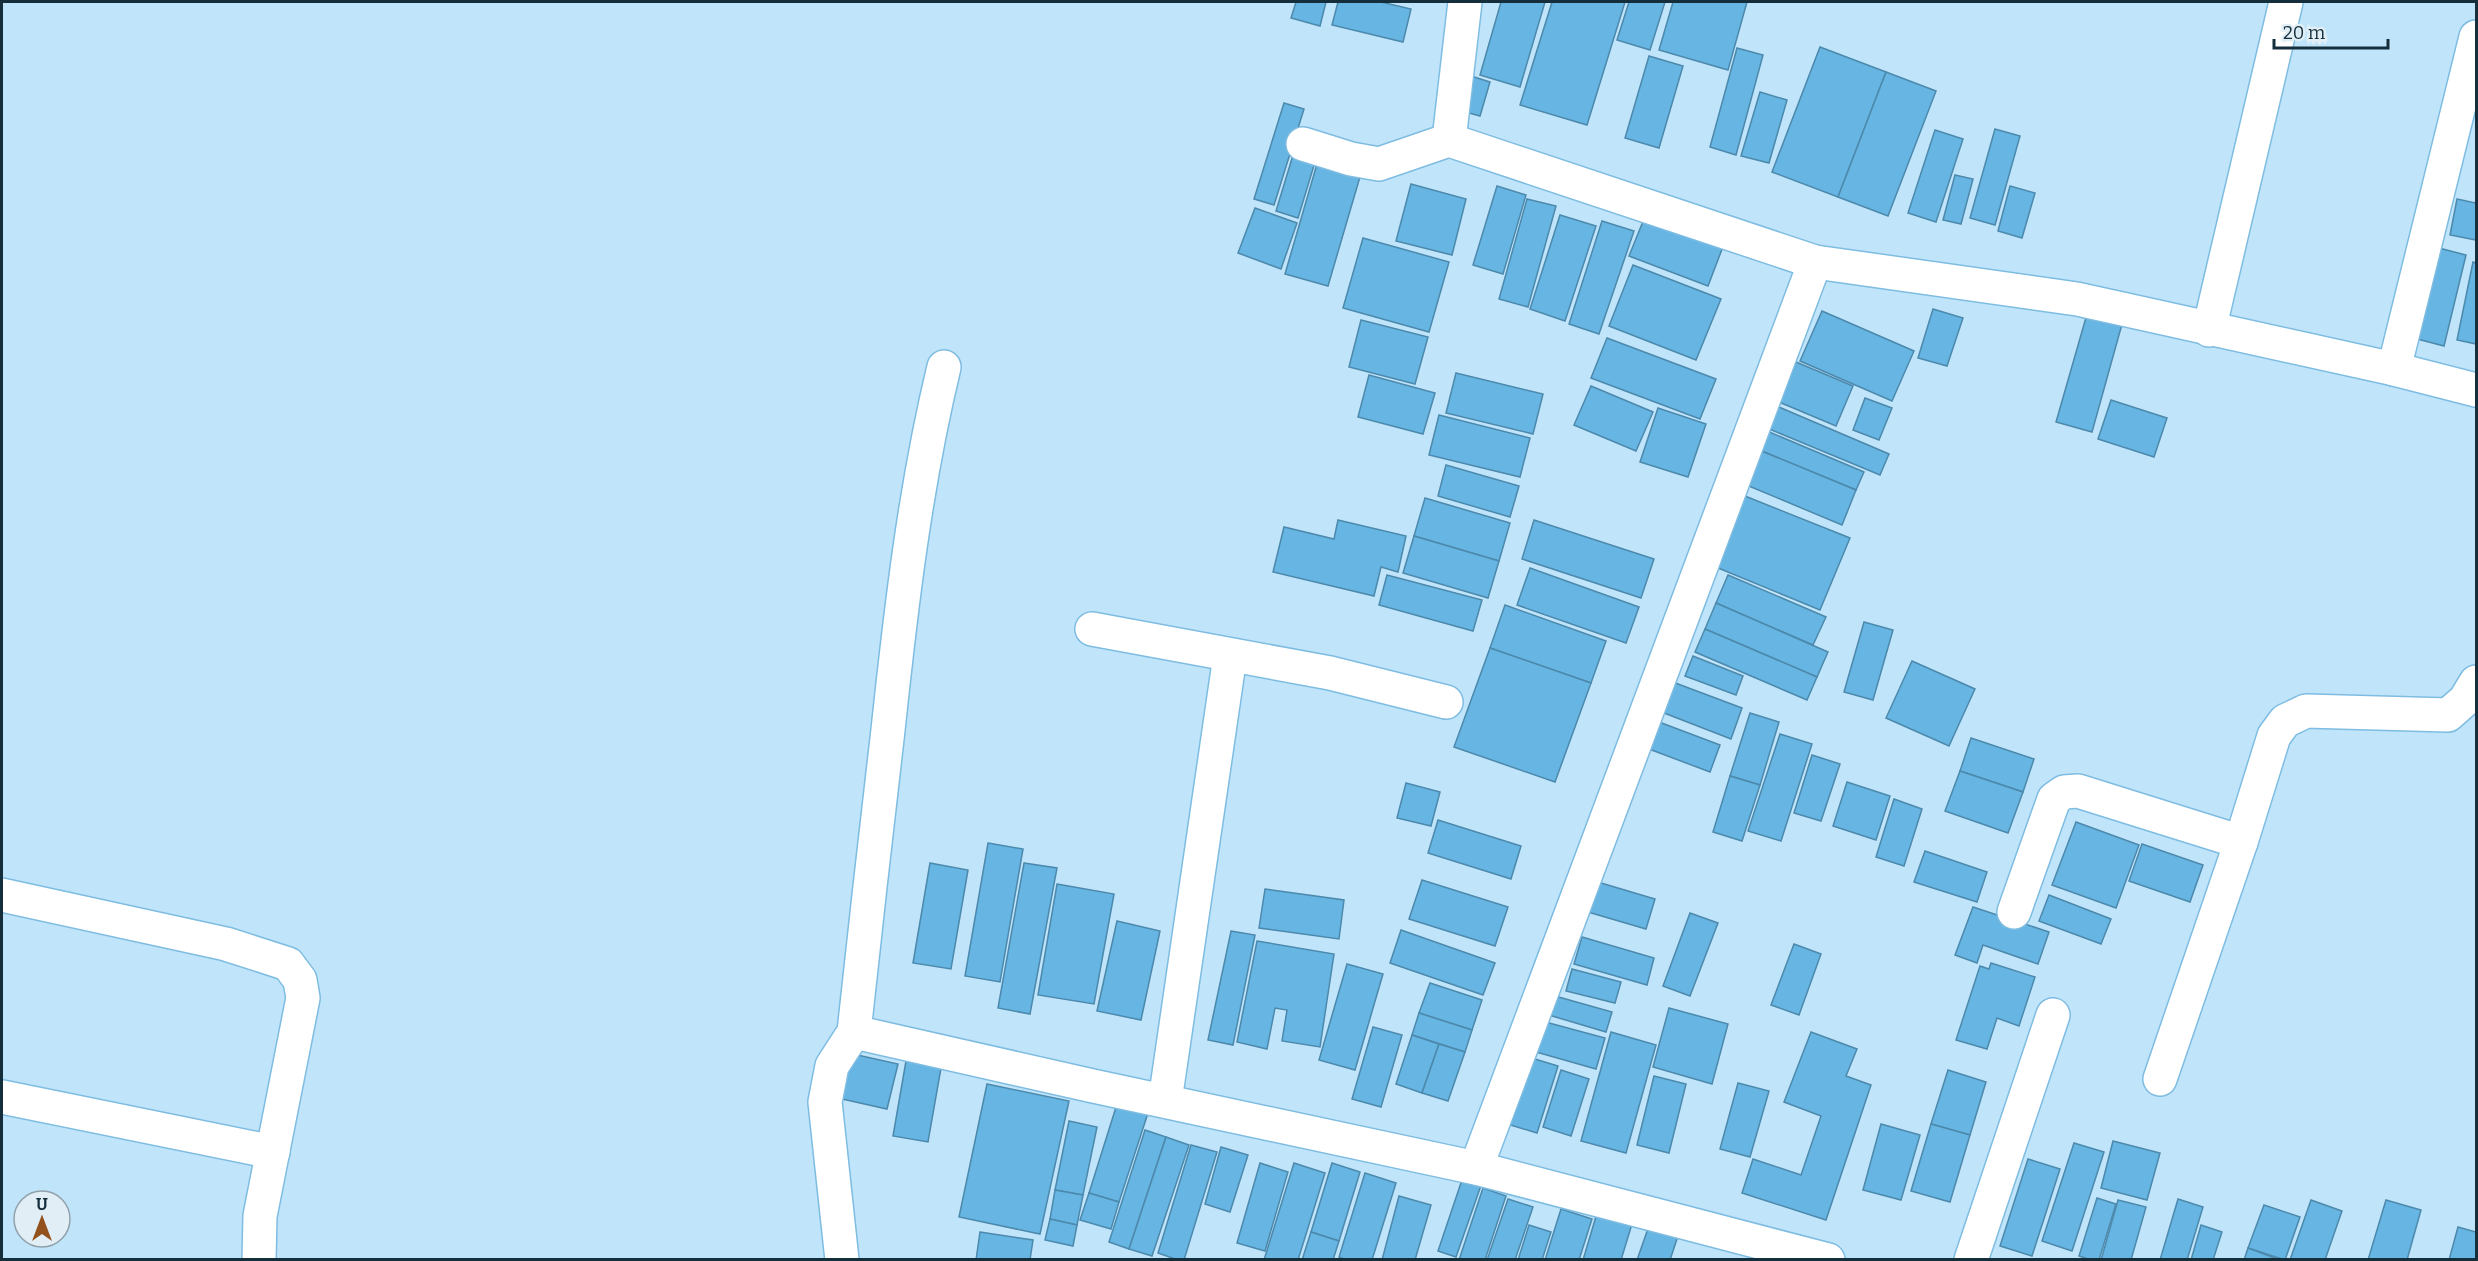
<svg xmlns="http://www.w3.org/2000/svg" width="2478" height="1261" font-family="Bitter,serif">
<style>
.building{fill:#66b5e2;stroke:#4c89ac;stroke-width:1.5}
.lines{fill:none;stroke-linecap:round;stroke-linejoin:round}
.street-casing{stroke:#7ebce1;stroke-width:36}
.street{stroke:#fff;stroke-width:33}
</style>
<rect width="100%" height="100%" fill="#c0e5fb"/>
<g class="building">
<path d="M1296,2H1326L1320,26L1291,18Z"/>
<path d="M1338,2H1381L1411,9L1403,42L1332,25Z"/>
<path d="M1501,2H1545L1520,87L1480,75Z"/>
<path d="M1552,2H1625L1587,125L1520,105Z"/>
<path d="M1629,2H1665L1650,50L1617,40Z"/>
<path d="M1673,2H1747L1728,70L1659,50Z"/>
<path d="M1820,47L1886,72L1838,197L1772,172Z"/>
<path d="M1737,48L1763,55L1736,155L1710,147Z"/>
<path d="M1649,56L1683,66L1659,148L1625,138Z"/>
<path d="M1886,72L1936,91L1888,216L1838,197Z"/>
<path d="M1471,76L1490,82L1480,116L1462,111Z"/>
<path d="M1760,92L1787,100L1769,163L1741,156Z"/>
<path d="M1284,103L1304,109L1274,205L1254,199Z"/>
<path d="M1995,129L2020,136L1995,225L1970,218Z"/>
<path d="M1935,130L1963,139L1936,222L1908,213Z"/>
<path d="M1297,142L1319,149L1298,218L1276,211Z"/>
<path d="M1319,157L1362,170L1328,286L1285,274Z"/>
<path d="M1955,175L1973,179L1961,224L1943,220Z"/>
<path d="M1411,184L1466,199L1452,255L1396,241Z"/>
<path d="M1497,186L1526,195L1503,274L1473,265Z"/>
<path d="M2010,186L2035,193L2022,238L1998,231Z"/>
<path d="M1527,199L1556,206L1528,307L1499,299Z"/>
<path d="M2457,199L2476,203V240L2450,235Z"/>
<path d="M1255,208L1297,223L1281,269L1238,253Z"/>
<path d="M1646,214L1724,244L1708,286L1629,256Z"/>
<path d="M1560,215L1596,226L1565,321L1530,309Z"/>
<path d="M1602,221L1634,231L1599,334L1569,324Z"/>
<path d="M1363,238L1449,262L1429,332L1343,308Z"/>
<path d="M2439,248L2466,255L2444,346L2417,339Z"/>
<path d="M2473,262L2476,263V344L2457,340Z"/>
<path d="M1633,265L1721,299L1696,360L1609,326Z"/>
<path d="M2089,307L2124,317L2092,432L2056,422Z"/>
<path d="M1933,309L1963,318L1947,366L1918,358Z"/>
<path d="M1822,311L1914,351L1892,401L1800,361Z"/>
<path d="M1361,320L1428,337L1415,384L1349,367Z"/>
<path d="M1607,338L1716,379L1700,419L1591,378Z"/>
<path d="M1796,362L1853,386L1836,426L1779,402Z"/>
<path d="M1456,373L1543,394L1533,434L1446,413Z"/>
<path d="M1369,375L1435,393L1423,434L1358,417Z"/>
<path d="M1591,386L1653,412L1636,451L1574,425Z"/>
<path d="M1865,398L1892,408L1879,440L1853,430Z"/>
<path d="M2111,400L2167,418L2154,457L2098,439Z"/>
<path d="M1772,404L1889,454L1880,475L1762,426Z"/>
<path d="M1658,408L1706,424L1688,477L1640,462Z"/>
<path d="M1439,415L1530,438L1520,477L1429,455Z"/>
<path d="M1760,428L1864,472L1856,490L1752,447Z"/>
<path d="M1752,447L1856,490L1842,525L1737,481Z"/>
<path d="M1446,465L1519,486L1510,517L1438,496Z"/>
<path d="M1735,492L1850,538L1820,610L1706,563Z"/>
<path d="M1425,498L1510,523L1499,561L1414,536Z"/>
<path d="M1338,520L1406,536L1398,572L1381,567L1374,596L1273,572L1284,527L1334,539Z"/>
<path d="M1534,520L1654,559L1641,598L1522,559Z"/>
<path d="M1414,536L1499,561L1488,598L1403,573Z"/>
<path d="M1530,568L1639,607L1626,643L1517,605Z"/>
<path d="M1387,575L1482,600L1473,631L1379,605Z"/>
<path d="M1728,575L1826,617L1813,645L1716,603Z"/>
<path d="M1716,603L1828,652L1817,677L1705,629Z"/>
<path d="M1505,605L1606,641L1591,683L1490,648Z"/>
<path d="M1864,622L1893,630L1873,700L1844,692Z"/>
<path d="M1705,629L1817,677L1807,700L1695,652Z"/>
<path d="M1490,648L1591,683L1555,782L1454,747Z"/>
<path d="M1693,656L1743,676L1736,695L1685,676Z"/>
<path d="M1912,661L1975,689L1949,746L1886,718Z"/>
<path d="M1670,681L1742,708L1731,739L1659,711Z"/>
<path d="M1750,713L1779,722L1760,785L1730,776Z"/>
<path d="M1651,719L1720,745L1710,772L1641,746Z"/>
<path d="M1780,734L1812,744L1781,841L1748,831Z"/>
<path d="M1971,738L2034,759L2023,792L1960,771Z"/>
<path d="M1812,755L1840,764L1821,821L1794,813Z"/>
<path d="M1960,771L2023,792L2008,833L1945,811Z"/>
<path d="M1730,776L1760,785L1742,841L1713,832Z"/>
<path d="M1847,782L1890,796L1876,840L1833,826Z"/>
<path d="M1406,783L1440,792L1431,826L1397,818Z"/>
<path d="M1894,799L1922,809L1904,866L1876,857Z"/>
<path d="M1438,820L1521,846L1511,879L1428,853Z"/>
<path d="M2076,822L2139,845L2116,908L2052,885Z"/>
<path d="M988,843L1023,849L1000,982L965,976Z"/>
<path d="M2142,844L2203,865L2190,902L2129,881Z"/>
<path d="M1925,851L1987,872L1977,902L1914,882Z"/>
<path d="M930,863L968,870L951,969L913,963Z"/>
<path d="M1024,863L1057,868L1030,1014L998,1008Z"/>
<path d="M1422,880L1508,907L1495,946L1409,919Z"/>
<path d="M1591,880L1655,899L1646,929L1581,910Z"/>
<path d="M1057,884L1114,894L1094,1004L1038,995Z"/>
<path d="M1265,889L1344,900L1339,939L1259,928Z"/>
<path d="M2049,895L2111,919L2101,944L2039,921Z"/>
<path d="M1973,907L2049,932L2038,964L1983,945L1977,963L1955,955Z"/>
<path d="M1690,913L1718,923L1690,996L1663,986Z"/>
<path d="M1117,921L1160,931L1141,1020L1097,1011Z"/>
<path d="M1401,930L1495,963L1483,995L1390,963Z"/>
<path d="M1231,931L1255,935L1233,1045L1208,1040Z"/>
<path d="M1582,937L1654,958L1647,985L1574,964Z"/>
<path d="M1257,941L1334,954L1320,1047L1282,1041L1287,1010L1275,1008L1267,1049L1237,1042Z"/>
<path d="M1794,944L1821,954L1799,1015L1771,1005Z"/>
<path d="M1991,963L2035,977L2019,1026L1997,1018L1987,1049L1956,1040L1980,966L1989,969Z"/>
<path d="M1347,964L1383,974L1355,1070L1319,1060Z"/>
<path d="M1572,969L1621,982L1615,1003L1566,991Z"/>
<path d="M1430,983L1482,1000L1472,1030L1419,1013Z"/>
<path d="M1548,994L1612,1012L1606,1032L1542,1013Z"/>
<path d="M1669,1008L1728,1024L1712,1084L1653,1067Z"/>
<path d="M1419,1013L1472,1030L1465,1052L1412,1035Z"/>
<path d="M1538,1020L1605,1038L1596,1069L1529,1050Z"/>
<path d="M1373,1027L1402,1035L1381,1107L1352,1099Z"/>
<path d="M1611,1032L1656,1045L1626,1153L1581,1141Z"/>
<path d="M1811,1032L1857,1049L1846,1076L1871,1085L1826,1220L1742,1193L1753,1159L1801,1175L1821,1116L1784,1102Z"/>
<path d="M1412,1035L1439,1044L1422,1093L1396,1084Z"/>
<path d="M1439,1044L1465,1052L1448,1101L1422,1093Z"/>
<path d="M844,1052L898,1064L887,1109L833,1097Z"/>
<path d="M1525,1056L1558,1066L1537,1133L1504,1123Z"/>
<path d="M906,1061L941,1068L928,1142L893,1136Z"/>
<path d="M1561,1070L1589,1079L1571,1136L1543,1127Z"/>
<path d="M1948,1070L1986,1082L1970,1135L1931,1124Z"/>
<path d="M1654,1076L1686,1084L1669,1153L1637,1145Z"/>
<path d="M1738,1083L1769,1091L1750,1157L1720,1149Z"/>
<path d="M987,1084L1069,1101L1040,1234L959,1217Z"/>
<path d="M1117,1104L1148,1113L1119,1202L1089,1193Z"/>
<path d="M1069,1121L1097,1127L1083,1195L1055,1190Z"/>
<path d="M1881,1124L1920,1135L1901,1200L1863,1190Z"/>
<path d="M1931,1124L1970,1135L1950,1202L1911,1191Z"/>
<path d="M1145,1130L1166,1137L1129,1249L1109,1242Z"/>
<path d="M1166,1137L1189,1145L1152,1256L1129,1249Z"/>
<path d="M2113,1141L2160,1153L2147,1200L2101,1188Z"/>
<path d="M2074,1143L2104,1152L2072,1251L2042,1241Z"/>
<path d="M1191,1145L1217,1152L1184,1260H1178L1158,1253Z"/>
<path d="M1221,1147L1248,1155L1230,1212L1205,1204Z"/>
<path d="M2028,1159L2060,1169L2032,1256L2000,1246Z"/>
<path d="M1260,1163L1288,1172L1265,1251L1237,1243Z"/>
<path d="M1294,1163L1325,1173L1298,1260H1264Z"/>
<path d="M1332,1163L1360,1172L1339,1241L1311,1232Z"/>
<path d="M1466,1168L1485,1174L1456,1257L1438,1251Z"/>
<path d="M1365,1173L1396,1183L1372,1260H1346L1339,1257Z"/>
<path d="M1483,1188L1506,1196L1485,1260H1459Z"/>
<path d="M1055,1190L1083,1195L1077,1225L1050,1219Z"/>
<path d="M1089,1193L1119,1202L1111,1229L1080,1220Z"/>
<path d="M1399,1196L1431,1205L1415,1260H1382Z"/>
<path d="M2097,1198L2116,1204L2099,1260H2091L2079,1256Z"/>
<path d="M1508,1199L1533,1207L1515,1260H1487Z"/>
<path d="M2178,1199L2203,1207L2187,1260H2160Z"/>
<path d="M2118,1200L2146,1207L2131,1260H2101Z"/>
<path d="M2311,1200L2342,1211L2325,1260H2290Z"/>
<path d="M2386,1200L2421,1210L2407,1260H2368Z"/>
<path d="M2264,1205L2300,1217L2285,1260L2248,1248Z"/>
<path d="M1561,1209L1592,1219L1579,1260H1545Z"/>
<path d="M1597,1213L1632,1224L1621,1260H1583Z"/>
<path d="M1050,1219L1077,1225L1073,1246L1045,1240Z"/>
<path d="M1651,1220L1680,1230L1670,1260H1637Z"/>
<path d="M1529,1225L1551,1232L1542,1260H1518Z"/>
<path d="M2201,1225L2222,1232L2213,1260H2191Z"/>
<path d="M2458,1227L2476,1232V1260H2449Z"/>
<path d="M980,1232L1033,1240L1030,1260H976Z"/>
<path d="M1311,1232L1339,1241L1333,1260H1302Z"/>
<path d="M2248,1248L2280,1260H2244Z"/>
</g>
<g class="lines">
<defs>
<g id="street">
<path d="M1449,140L1465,2"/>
<path d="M1303,144L1351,159L1379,164L1449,140L1815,262L2077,299L2394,369L2476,390"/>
<path d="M2209,330L2286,2"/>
<path d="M2394,369L2476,37"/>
<path d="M1092,629L1330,673L1446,702"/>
<path d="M2,895L226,944L288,964L300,980L303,998L260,1216L259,1260"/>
<path d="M2014,912L2054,799L2064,792L2078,791L2241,842"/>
<path d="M854,1032L1093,1086L1476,1168L1828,1260"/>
<path d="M2160,1079L2241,842L2274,736L2285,721L2306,711L2448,715L2465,700L2476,682"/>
<path d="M2,1097L273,1152"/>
<path d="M1165,1101L1230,656"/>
<path d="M1476,1168L1815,262"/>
<path d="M842,1260L825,1102L832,1066L854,1032C865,931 876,831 888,730C901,608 915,487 944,367"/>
<path d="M1971,1260L2053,1015"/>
</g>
</defs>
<use href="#street" class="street-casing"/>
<use href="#street" class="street"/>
</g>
<rect width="2478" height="1261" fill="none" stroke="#142e3c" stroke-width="6"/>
<g transform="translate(42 1219)"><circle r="28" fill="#e2eef5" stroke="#90a1ab" stroke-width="1.5"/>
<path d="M0-4.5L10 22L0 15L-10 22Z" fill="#92511d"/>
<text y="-9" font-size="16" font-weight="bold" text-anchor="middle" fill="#142e3c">U</text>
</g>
<path d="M2274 39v9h114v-9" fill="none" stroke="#142e3c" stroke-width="3"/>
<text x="2283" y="39" font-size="18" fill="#142e3c" stroke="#e2eef5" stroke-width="4.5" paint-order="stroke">20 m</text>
</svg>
